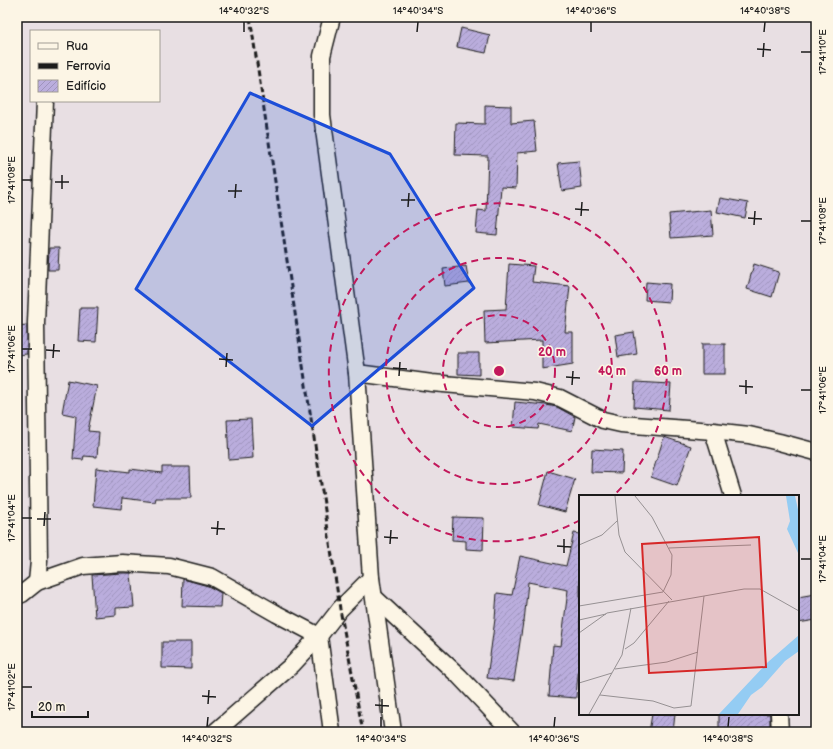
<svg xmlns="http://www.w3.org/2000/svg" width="833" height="749" font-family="'Balsamiq Sans',sans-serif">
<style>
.building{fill:url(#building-hatch);stroke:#1c1c1c}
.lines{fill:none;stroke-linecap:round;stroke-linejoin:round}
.minor-casing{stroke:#1c1c1c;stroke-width:19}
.minor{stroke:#fcf5e5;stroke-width:16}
.rail{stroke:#1c1c1c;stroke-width:3;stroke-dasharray:6 3;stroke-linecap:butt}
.marked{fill:#1d4ed8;fill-opacity:0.2;stroke:#1d4ed8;stroke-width:3;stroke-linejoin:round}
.ticks{fill:none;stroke:#1c1c1c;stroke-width:1.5}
.ring{fill:none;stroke:#c2185b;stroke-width:2;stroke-dasharray:7 5}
.inset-road{fill:none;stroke:#969193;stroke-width:1}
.view{fill:#d62828;fill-opacity:0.15;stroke:#d62828;stroke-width:2}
.inset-edge{fill:none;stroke:#1c1c1c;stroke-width:2}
.centre{fill:#c2185b;stroke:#fcf5e5;stroke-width:2}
.ring-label{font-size:12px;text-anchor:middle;font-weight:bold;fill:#c2185b;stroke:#fcf5e5;stroke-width:3;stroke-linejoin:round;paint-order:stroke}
.neatline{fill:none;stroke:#1c1c1c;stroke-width:1.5}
.ticks-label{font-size:10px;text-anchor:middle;fill:#1c1c1c}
</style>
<defs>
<pattern id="building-hatch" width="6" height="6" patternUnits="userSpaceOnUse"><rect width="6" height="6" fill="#baaddd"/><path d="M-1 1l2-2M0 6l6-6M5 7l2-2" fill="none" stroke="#9f94bd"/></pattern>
</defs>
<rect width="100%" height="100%" fill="#e8dfe3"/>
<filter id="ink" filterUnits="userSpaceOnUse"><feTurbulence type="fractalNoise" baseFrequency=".025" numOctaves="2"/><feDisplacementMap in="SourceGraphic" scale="8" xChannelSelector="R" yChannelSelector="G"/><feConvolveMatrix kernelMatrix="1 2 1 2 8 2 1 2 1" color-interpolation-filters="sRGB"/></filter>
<g filter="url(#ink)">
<g class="building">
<path d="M461,28L490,35L486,53L457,47Z"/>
<path d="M485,105L511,106V123L534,121L537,151L517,153L516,188L501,187L497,235L476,233L478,210L486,211L488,156L455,155L456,123L485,124Z"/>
<path d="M579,161L582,188L562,191L558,163Z"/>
<path d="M720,198L748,203L745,218L717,212Z"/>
<path d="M711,210L713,235L671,238L669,214Z"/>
<path d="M49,248H59L58,270H48Z"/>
<path d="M509,264L534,266L532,282L570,286L565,332H573V364L542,369V340L485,343L484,310L506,309Z"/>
<path d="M754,264L779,272L772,297L747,289Z"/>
<path d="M466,266L469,283L445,286L443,269Z"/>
<path d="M646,282L670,284L669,302L645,300Z"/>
<path d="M80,308H98L96,342L78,341Z"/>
<path d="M27,325V354L17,355V326Z"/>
<path d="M634,332L637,354L618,357L615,335Z"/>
<rect x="702" y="344" width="23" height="30"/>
<path d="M458,353H479V375L458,374Z"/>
<path d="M68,380L97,386L88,431L99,432L97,457L84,456L83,460L73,459L76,416L62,413Z"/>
<path d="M635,382L671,384L669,410L634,407Z"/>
<path d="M515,402L546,405L557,407L575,417L572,431L539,424L538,429L513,427Z"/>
<path d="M251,419L253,458L229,460L227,420Z"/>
<path d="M664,437L691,446L677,486L651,477Z"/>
<path d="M592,449L623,451L622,473L591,472Z"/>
<path d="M162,467H190L191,498H156L155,502L122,498L121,509L93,506L96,468L130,472V469L162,473Z"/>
<path d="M548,471L575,479L565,512L539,505Z"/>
<path d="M453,517L484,518L483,550L466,549V541L452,540Z"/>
<path d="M574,533L580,534V651L576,698L549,696L553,645L561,646L568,590L528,582L524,622H523L514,681L487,678L495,619L497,593L512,595L520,556L566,566Z"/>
<path d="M122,573H131L134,607L116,608V615L95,617L92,575Z"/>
<path d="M183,579L208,586L221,593L220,607L182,606Z"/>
<path d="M815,594L816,620L798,623V597Z"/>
<path d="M162,642H191V669L162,668Z"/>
<path d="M652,714H675L673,732H649Z"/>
<rect x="719" y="714" width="51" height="18"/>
</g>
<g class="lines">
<defs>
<g id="minor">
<path d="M332,17L322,56V115L357,373L371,578L393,732"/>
<path d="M357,373L432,383L535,392L560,398L603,420L621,424L713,431L749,435L779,442L816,452"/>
<path d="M713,431L733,496"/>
<path d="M37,582L39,561L36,323L45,101"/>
<path d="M17,596L22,594L37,582L83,566L122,563L169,566L212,577L277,614L319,636L332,732"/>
<path d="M375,598L459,676L512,732"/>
<path d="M779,714L780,732"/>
<path d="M215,732L292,665L319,636L340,609L371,578"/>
</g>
</defs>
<use href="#minor" class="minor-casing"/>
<use href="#minor" class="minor"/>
<path class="rail" d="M250,17L340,609L363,732"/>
</g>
</g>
<path class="marked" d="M250,93L390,154L474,288L312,426L136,289Z"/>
<path class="ticks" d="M244,32V22M417,32L418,22M591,32V22M764,32L765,22M757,49L771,50M801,52H811M763,57L764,43M22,180H32M55,182H69M62,189V175M228,191H242M235,198L236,184M401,200H415M408,207L409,193M575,209L589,210M581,216L582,202M748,218L762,219M801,221H811M754,225L755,211M22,349H32M46,350L60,351M53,358L54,344M219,359L233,360M226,367L227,353M393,368L407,369M399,376L400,362M566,377L580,378M572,385L573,371M739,386L753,387M801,390H811M746,394V380M22,518H32M37,519H51M44,526L45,512M211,528L225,529M217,535L218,521M384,537L398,538M390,544L391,530M557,546L571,547M564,553V539M801,559H811M22,687H32M202,696L216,697M208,704L209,690M375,705L389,706M382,713V699M207,727L208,717M381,727V717M554,727L555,717M728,727L729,717"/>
<g class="ring">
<circle cx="499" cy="371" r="56"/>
<circle cx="499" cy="371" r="113"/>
<path d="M580 520A169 169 0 1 1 613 496"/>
</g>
<g transform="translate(579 495)">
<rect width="220" height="220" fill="#e8dfe3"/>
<path d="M207,1H216L220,19V78L219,58L208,34L211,26ZM220,140V156L206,166L183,192L172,200L159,219H140L189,167Z" fill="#94ccf3"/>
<path class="inset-road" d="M36,1L40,40L46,57L93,105M0,50L23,40L38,26M90,53L172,50M0,111L84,97L92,80L93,60L73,22L56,1M0,125L27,119M0,138L28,118L165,94H181L220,116M46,154L55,148L90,106M36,174L88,167L119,157M0,188L33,178M21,200L74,206L95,213L112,211L125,101M10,219L43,160L52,113"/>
<path class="view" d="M180,42L187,172L70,178L63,49Z"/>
<rect width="220" height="220" class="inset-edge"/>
</g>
<circle cx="499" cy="371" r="6" class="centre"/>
<g class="ring-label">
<text x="552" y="356">20 m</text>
<text x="612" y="375">40 m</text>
<text x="668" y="375">60 m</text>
</g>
<rect width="833" height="749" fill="none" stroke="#fcf5e5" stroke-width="44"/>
<rect x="30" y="30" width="130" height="72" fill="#fcf5e5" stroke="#a29e95"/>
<rect x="38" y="43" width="20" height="6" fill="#fcf5e5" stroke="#a29e95"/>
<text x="66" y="50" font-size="12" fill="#1c1c1c">Rua</text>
<rect x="38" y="63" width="20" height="6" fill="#1c1c1c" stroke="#a29e95"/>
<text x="66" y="70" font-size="12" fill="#1c1c1c">Ferrovia</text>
<rect x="38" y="80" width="20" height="12" fill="url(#building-hatch)" stroke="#a29e95"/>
<text x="66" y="90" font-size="12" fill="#1c1c1c">Edifício</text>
<path d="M32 711v6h56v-6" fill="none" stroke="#1c1c1c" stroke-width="2"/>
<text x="38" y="711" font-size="12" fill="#1c1c1c" stroke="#fcf5e5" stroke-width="3" paint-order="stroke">20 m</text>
<rect x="22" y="22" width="789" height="705" class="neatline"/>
<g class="ticks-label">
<text x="244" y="14">14°40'32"S</text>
<text x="418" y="14">14°40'34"S</text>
<text x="591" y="14">14°40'36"S</text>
<text x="765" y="14">14°40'38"S</text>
<text transform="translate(822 52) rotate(-90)" y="4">17°41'10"E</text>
<text transform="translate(11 180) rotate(-90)" y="4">17°41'08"E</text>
<text transform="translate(822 221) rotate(-90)" y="4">17°41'08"E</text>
<text transform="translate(11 349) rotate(-90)" y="4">17°41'06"E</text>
<text transform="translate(822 390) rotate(-90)" y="4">17°41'06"E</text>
<text transform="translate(11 518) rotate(-90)" y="4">17°41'04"E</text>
<text transform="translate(822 559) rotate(-90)" y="4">17°41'04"E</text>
<text transform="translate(11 687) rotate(-90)" y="4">17°41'02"E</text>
<text x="207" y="742">14°40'32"S</text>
<text x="381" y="742">14°40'34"S</text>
<text x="554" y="742">14°40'36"S</text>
<text x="728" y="742">14°40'38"S</text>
</g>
</svg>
